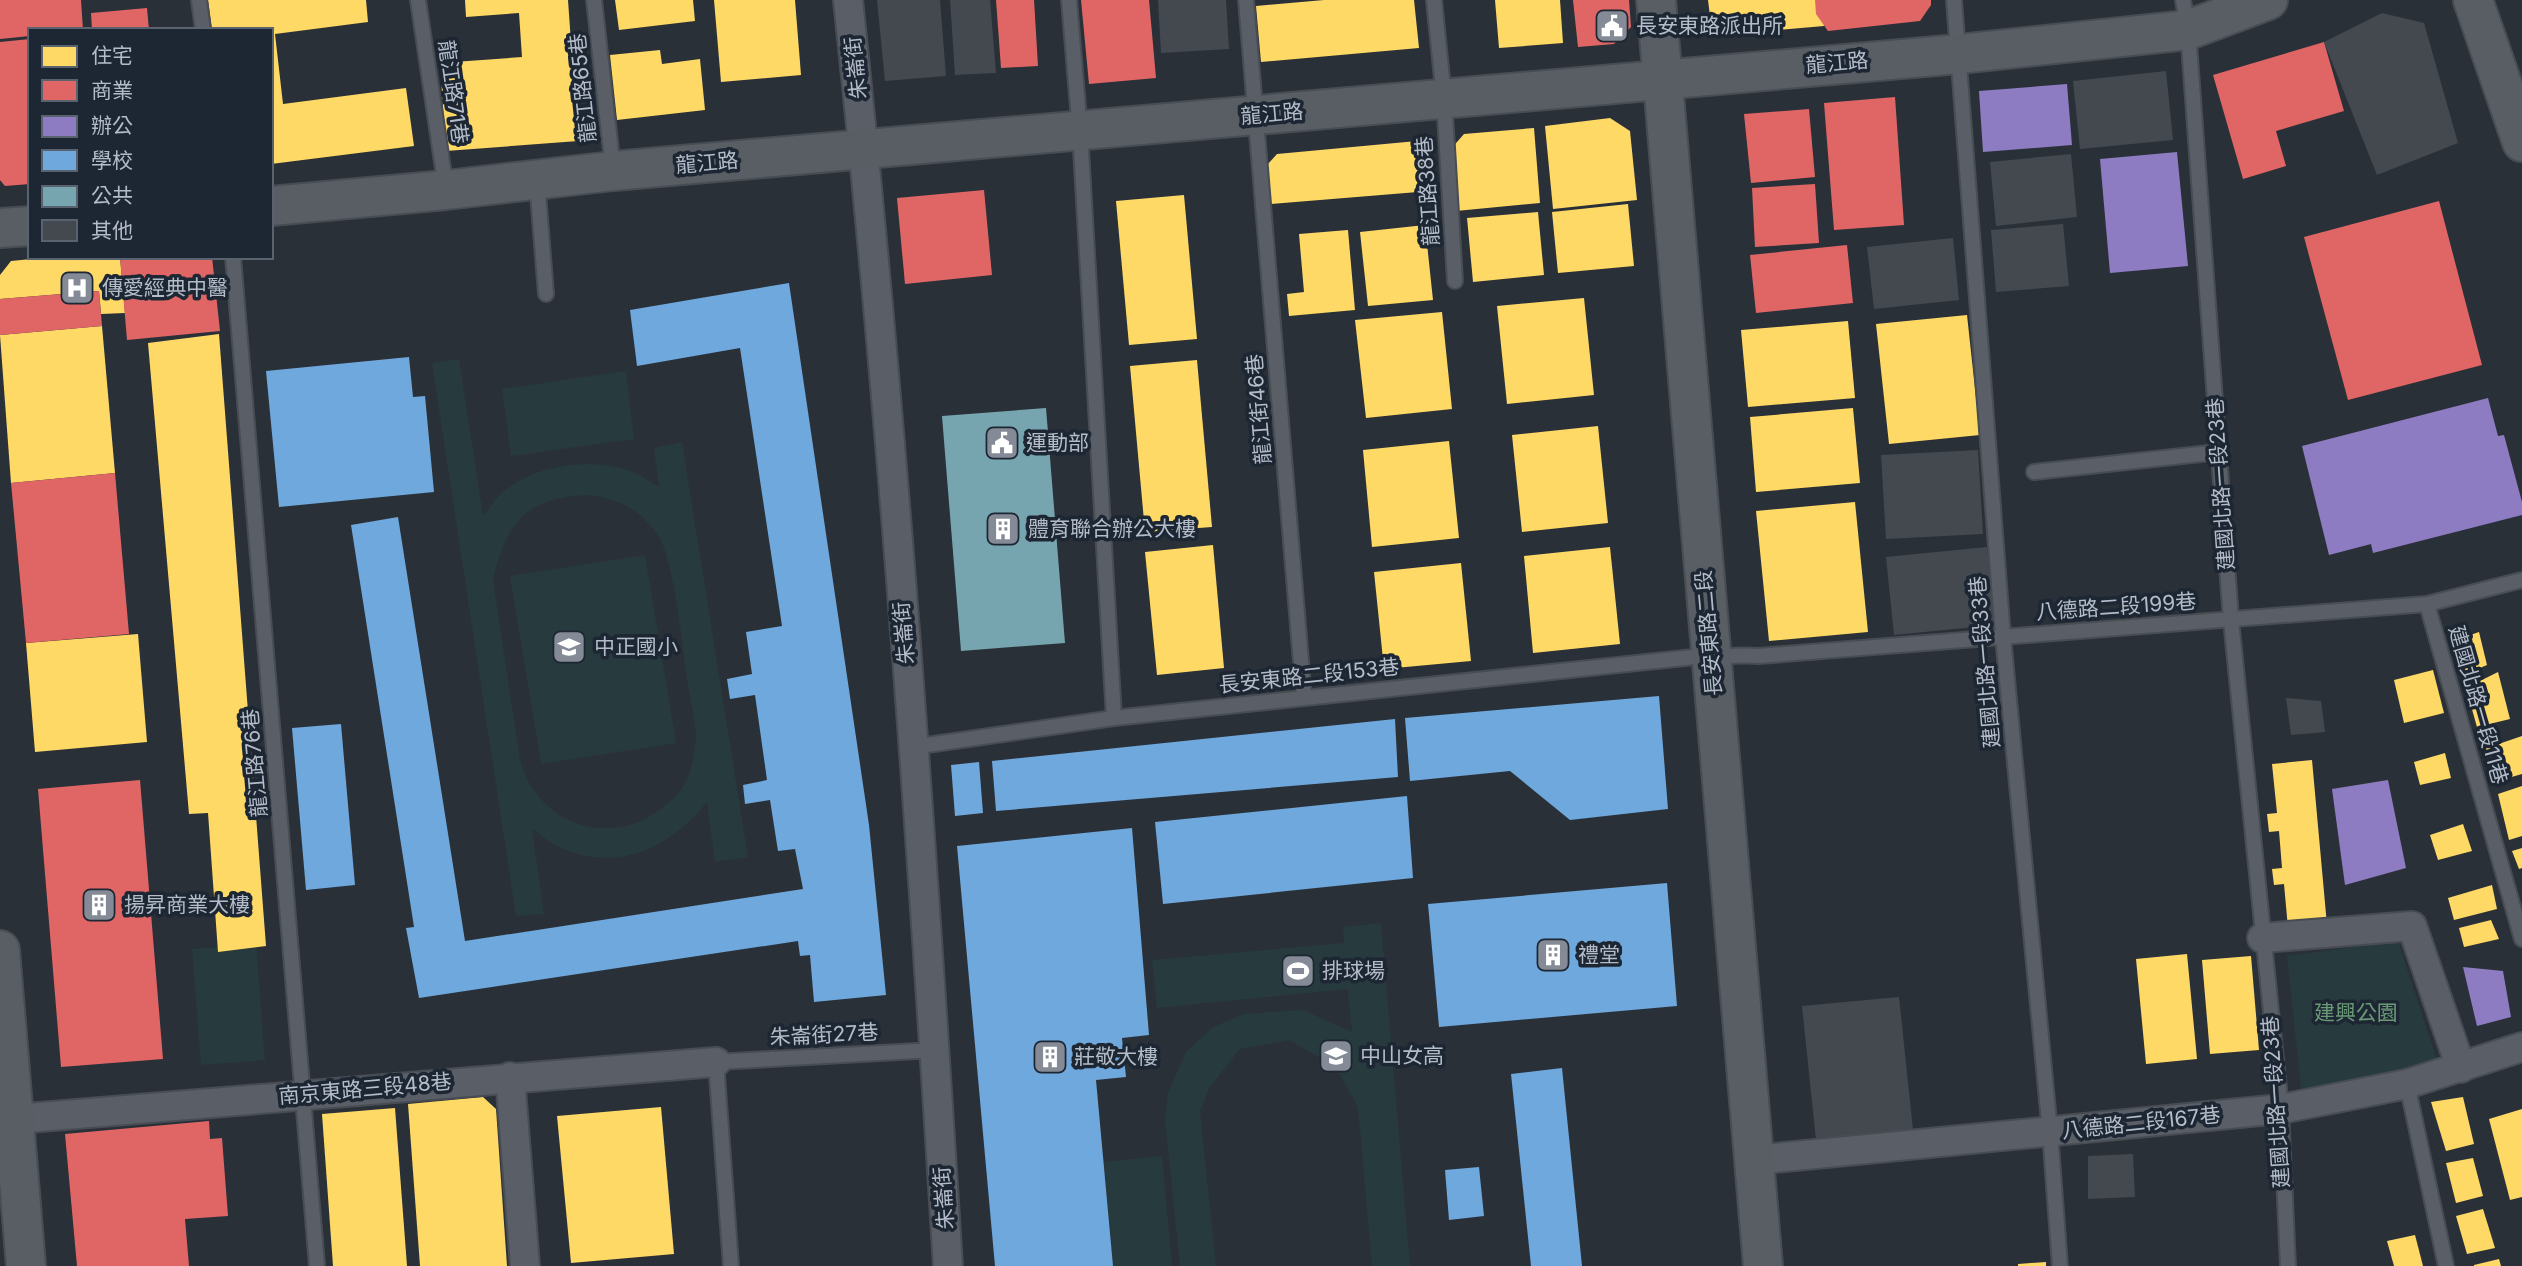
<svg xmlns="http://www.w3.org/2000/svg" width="2522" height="1266" font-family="Inter,'Noto Sans TC',sans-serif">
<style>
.green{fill:#273a3e;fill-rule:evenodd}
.homes{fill:#ffd966}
.shops{fill:#e06666}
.offices{fill:#8e7cc3}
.schools{fill:#6fa8dc}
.public{fill:#76a5af}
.building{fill:#444950}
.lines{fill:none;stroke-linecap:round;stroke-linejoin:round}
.lane-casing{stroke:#484c53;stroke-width:18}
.street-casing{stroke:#484c53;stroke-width:32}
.secondary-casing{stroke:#484c53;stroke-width:42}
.lane{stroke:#5a5e66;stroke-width:14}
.street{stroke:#5a5e66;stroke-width:28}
.secondary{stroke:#595d64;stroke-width:38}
.labels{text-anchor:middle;stroke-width:7;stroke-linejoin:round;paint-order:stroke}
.poi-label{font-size:21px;fill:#b4bcc9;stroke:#1d2633;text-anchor:start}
.street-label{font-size:21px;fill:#b4bcc9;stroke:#1d2633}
.park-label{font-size:21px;fill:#6b9a76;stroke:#1d2633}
</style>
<rect width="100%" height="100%" fill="#2a3038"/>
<g class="green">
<path d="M459,359L483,516C488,511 492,504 496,499C528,464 593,455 635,473C643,476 651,483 659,487L654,448L682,442L748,857L715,862L707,802C670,848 617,874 559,847C549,843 541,834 532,829L544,914L516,916L432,363ZM591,495C622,501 637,507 657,534C674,555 683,653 688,684C690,701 696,720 696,737C695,753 691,775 682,788C675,799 660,810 650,816C612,839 562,829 536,793C528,784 524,771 520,760L493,580C507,520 527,497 591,495Z"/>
<path d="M626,371L634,439L511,456L502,389Z"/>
<path d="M645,555L676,743L541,764L510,576Z"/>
<path d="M1381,923L1410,1266H1372L1358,1107L1335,1066L1289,1040L1240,1049L1210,1087L1200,1111L1216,1266H1180L1165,1120L1168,1093L1186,1052L1213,1027L1243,1014L1303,1010L1352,1032L1348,989L1157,1008L1152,960L1344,943L1343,927Z"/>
<path d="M2398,941L2437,1060L2302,1097L2287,956Z"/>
<path d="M256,944L265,1060L201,1065L192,949Z"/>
<path d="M1162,1156L1172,1266H1113L1104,1162Z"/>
</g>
<g class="homes">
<path d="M208,0H366L368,22L275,34L283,104L406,88L414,146L271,164V30H212Z"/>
<path d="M465,0H568L578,141L446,151L440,63L522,57L519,13L466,17Z"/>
<path d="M615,0H693L695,21L619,30Z"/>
<path d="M714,0H795L801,75L721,82Z"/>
<path d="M1324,0H1414L1419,48L1261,62L1256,6Z"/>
<path d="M1495,0H1560L1563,43L1499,48Z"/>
<path d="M1708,0H1822L1824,26L1731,34L1710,16Z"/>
<path d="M660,50L662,64L700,59L705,110L617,120L610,55Z"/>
<path d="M1610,118L1630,131L1637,200L1553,209L1545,126Z"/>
<path d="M1534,128L1540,203L1456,211L1450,150L1464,134Z"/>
<path d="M1417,141L1430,152V191L1271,204L1267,165L1277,154Z"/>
<path d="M1184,195L1197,339L1129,345L1116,201Z"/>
<path d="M1628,204L1634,266L1558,273L1552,212Z"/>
<path d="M1538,212L1544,275L1473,282L1467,218Z"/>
<path d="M1425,225L1433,300L1368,306L1360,232Z"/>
<path d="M1348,230L1355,310L1289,316L1287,294L1304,292L1299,234Z"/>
<path d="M52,257H120L125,313L101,314L99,291L0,299V275L11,261Z"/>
<path d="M1584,298L1594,395L1507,404L1497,306Z"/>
<path d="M1442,312L1452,409L1366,418L1355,320Z"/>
<path d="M1967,315L1980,435L1889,444L1876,324Z"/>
<path d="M1848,321L1855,398L1748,407L1741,330Z"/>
<path d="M102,326L115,473L11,483L0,335Z"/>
<path d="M219,334L266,946L218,952L208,813L189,814L148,343Z"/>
<path d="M1197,360L1212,527L1145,532L1130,366Z"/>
<path d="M1853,408L1860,483L1756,492L1750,417Z"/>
<path d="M1598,426L1608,523L1522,532L1512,435Z"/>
<path d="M1449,441L1459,538L1372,547L1363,450Z"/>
<path d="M1855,502L1868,632L1769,641L1756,511Z"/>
<path d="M1213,545L1224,668L1157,675L1145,552Z"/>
<path d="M1610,547L1620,644L1533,653L1524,556Z"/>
<path d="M1461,563L1471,661L1384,669L1374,572Z"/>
<path d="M2479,632L2487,665L2461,676L2453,641Z"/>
<path d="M138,634L147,742L35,752L26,643Z"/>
<path d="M2433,670L2444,713L2404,723L2394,680Z"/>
<path d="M2498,672L2510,719L2477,727L2466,688Z"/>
<path d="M2522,736V774L2494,782L2484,749Z"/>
<path d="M2445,753L2451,778L2420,785L2414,762Z"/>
<path d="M2312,760L2328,936L2289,939L2284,884L2274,885L2272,869L2282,868L2279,831L2269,832L2267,814L2277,813L2272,764Z"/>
<path d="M2522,786V836L2509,840L2498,794Z"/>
<path d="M2463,824L2472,851L2438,860L2430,835Z"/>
<path d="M2522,848V868L2519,869L2512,851Z"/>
<path d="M2492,885L2497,909L2454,920L2448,898Z"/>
<path d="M2491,920L2499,939L2464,947L2459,928Z"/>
<path d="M2187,954L2197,1059L2146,1064L2136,959Z"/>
<path d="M2251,956L2259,1050L2210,1054L2202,960Z"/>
<path d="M483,1097L496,1109L507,1266H420L408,1104Z"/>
<path d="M2463,1097L2474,1144L2446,1151L2431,1102Z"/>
<path d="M661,1107L674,1254L571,1263L557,1116Z"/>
<path d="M395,1108L407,1266H333L322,1114Z"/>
<path d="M2522,1109V1197L2510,1200L2489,1119Z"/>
<path d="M2473,1158L2483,1196L2456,1203L2446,1163Z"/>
<path d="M2483,1209L2495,1248L2467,1254L2456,1216Z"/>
<path d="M2415,1235L2423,1266H2394L2387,1241Z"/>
<path d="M2499,1259L2501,1266H2474V1265Z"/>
<path d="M2046,1262V1266H2018V1264Z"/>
</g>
<g class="shops">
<path d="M0,0H81L83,30H30V36L0,39Z"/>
<path d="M996,0H1034L1038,66L1001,68Z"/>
<path d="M1081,0H1149L1156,78L1089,84Z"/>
<path d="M1573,0H1629L1631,27L1614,44L1578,47Z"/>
<path d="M1815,0H1931V5L1920,21L1828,31L1816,14Z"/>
<path d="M147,8L149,30H92L91,13Z"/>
<path d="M30,39V184L5,186L0,180V42Z"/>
<path d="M2324,42L2344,111L2276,131L2286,166L2243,179L2213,75Z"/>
<path d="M1895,97L1904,225L1834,230L1824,103Z"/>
<path d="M1809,109L1815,177L1751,183L1744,114Z"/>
<path d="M1815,184L1819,243L1755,247L1752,188Z"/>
<path d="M984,190L992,275L905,284L897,198Z"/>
<path d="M2439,201L2482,365L2348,400L2304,237Z"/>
<path d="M1847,245L1853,303L1756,313L1750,255Z"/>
<path d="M120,257H212L220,331L127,340Z"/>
<path d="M99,291L102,326L0,335V299Z"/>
<path d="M115,473L129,634L26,643L11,483Z"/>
<path d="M140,780L163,1059L61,1067L38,789Z"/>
<path d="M209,1121L210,1139L222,1138L228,1216L185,1219L189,1266H77L65,1134Z"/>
</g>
<g class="offices">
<path d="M2067,84L2072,145L1983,152L1979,91Z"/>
<path d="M2177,152L2188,266L2110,273L2100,159Z"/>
<path d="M2488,398L2498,436L2504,435L2522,502V515L2373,553L2371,544L2329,555L2302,446Z"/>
<path d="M2388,780L2406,868L2345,885L2332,789Z"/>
<path d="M2463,967L2503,971L2511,1017L2477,1026Z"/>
</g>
<g class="schools">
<path d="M789,283L869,825L886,995L814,1002L810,955L800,956L798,941L419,998L406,928L414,927L351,525L398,517L465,941L803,889L795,849L778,851L770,800L745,804L743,785L767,780L755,695L730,699L727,679L752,674L746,632L782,626L740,348L637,366L630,310Z"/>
<path d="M409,357L413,397L425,396L434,492L279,507L266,371Z"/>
<path d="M1659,696L1668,809L1570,820L1510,771L1410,781L1405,718Z"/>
<path d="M1395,719L1398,777L996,811L992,761Z"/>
<path d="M341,724L355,885L306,890L292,728Z"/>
<path d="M979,762L983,813L955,816L951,765Z"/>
<path d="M1407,796L1413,878L1163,904L1155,822Z"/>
<path d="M1132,828L1149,1035L1122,1038L1126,1077L1096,1080L1113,1266H995L957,846Z"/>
<path d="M1667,883L1677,1006L1439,1027L1428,904Z"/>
<path d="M1562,1068L1582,1266H1531L1511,1074Z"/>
<path d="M1479,1167L1484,1216L1449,1220L1445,1170Z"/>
</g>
<path class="public" d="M1046,408L1065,643L961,651L942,416Z"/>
<g class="building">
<path d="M877,0H940L946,76L885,81Z"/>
<path d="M950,0H990L996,73L955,75Z"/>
<path d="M1158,0H1226L1229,49L1161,53Z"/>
<path d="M2382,13L2424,23L2458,143L2377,175L2324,42Z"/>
<path d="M2166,71L2173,140L2080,149L2073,81Z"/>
<path d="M2071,154L2077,217L1996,226L1990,162Z"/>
<path d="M2063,224L2069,286L1996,292L1991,230Z"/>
<path d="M1953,238L1959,300L1874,309L1867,247Z"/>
<path d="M1978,450L1983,534L1886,539L1881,455Z"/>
<path d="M1987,547L1995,625L1894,635L1886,557Z"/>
<path d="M2286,698L2321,701L2325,732L2291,735Z"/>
<path d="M1899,997L1913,1130L1816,1140L1802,1006Z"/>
<path d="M2133,1154L2135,1197L2088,1199V1156Z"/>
</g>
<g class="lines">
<defs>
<g id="lane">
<path d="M199,0L203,30"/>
<path d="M418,0L446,189"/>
<path d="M594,0L613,169"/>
<path d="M1069,0L1080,132L1114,718"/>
<path d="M1246,0L1304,698"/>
<path d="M1434,0L1444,98L1455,281"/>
<path d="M1954,0L2003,637L2050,1132L2060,1266"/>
<path d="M2183,0L2188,30L2231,620L2281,1109L2288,1266"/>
<path d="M537,181L546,294"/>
<path d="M233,257L317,1266"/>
<path d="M2034,472L2219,452"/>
<path d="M2427,604L2522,939"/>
<path d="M913,747L1114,718L1694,657C1716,658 1737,654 1759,656L2427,604L2522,580"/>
<path d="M2407,1084L2446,1266"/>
<path d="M731,1266L716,1062L935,1050"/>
</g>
<g id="street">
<path d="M848,0C893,421 922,844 948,1266"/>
<path d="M2262,938L2412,926L2461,1068"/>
<path d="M510,1077L525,1266"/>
<path d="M15,1119L716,1062"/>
<path d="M1754,1160L2281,1109L2407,1084L2522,1047"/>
</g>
<g id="secondary">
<path d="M1656,0L1763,1266"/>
<path d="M2473,0L2522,142"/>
<path d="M271,206L446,190L613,171L1959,54L2188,30L2268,0"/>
<path d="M0,228L30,226"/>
<path d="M0,950L26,1266"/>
</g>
</defs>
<use href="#lane" class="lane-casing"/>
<use href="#street" class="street-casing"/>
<use href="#secondary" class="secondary-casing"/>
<use href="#lane" class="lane"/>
<use href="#street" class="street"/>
<use href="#secondary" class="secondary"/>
</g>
<defs>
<symbol id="civic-square" viewBox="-11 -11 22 22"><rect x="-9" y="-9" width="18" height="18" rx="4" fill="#848b96" stroke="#1d2633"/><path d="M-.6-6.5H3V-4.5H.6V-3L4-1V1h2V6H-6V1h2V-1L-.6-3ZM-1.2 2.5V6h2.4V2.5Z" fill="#fff"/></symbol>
<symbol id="hospital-square" viewBox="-11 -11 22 22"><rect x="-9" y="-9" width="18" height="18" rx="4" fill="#848b96" stroke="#1d2633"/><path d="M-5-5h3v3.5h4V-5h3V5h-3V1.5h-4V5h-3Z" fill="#fff"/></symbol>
<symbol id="building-square" viewBox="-11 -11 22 22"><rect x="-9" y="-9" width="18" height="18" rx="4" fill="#848b96" stroke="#1d2633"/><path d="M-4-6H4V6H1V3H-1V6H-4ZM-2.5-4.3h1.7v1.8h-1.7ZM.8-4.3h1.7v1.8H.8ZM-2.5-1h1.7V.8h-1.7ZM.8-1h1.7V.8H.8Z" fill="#fff"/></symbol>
<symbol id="school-square" viewBox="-11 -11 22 22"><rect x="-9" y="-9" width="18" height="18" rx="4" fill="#848b96" stroke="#1d2633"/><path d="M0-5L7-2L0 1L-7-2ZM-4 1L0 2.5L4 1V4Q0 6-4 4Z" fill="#fff"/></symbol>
<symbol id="stadium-square" viewBox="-11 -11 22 22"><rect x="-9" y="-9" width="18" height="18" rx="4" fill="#848b96" stroke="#1d2633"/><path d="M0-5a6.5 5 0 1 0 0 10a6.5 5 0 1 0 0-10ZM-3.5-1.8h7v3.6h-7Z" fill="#fff"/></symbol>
</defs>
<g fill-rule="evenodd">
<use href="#civic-square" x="1593" y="7" width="38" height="38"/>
<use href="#hospital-square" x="58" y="269" width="38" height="38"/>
<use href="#civic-square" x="983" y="424" width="38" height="38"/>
<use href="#building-square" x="984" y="510" width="38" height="38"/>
<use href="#school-square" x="550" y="628" width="38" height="38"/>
<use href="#building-square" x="80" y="886" width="38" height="38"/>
<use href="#building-square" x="1534" y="936" width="38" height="38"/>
<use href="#stadium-square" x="1279" y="952" width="38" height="38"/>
<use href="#school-square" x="1317" y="1037" width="38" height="38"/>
<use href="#building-square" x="1031" y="1038" width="38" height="38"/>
</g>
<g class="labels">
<g class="poi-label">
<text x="1636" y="33">長安東路派出所</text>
<text x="102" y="295">傳愛經典中醫</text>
<text x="1026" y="450">運動部</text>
<text x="1028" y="536">體育聯合辦公大樓</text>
<text x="594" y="654">中正國小</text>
<text x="124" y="912">揚昇商業大樓</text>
<text x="1578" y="962">禮堂</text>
<text x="1322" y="978">排球場</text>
<text x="1360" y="1063">中山女高</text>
<text x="1074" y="1064">莊敬大樓</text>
</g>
<g class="street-label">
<text transform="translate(1837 63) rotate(-5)" y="7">龍江路</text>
<text transform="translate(856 68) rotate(-96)" y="7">朱崙街</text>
<text transform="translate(583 88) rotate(-96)" y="7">龍江路65巷</text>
<text transform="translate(453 92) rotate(82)" y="7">龍江路71巷</text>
<text transform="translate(1272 114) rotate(-5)" y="7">龍江路</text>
<text transform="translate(707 163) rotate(-5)" y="7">龍江路</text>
<text transform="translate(1428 191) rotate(-94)" y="7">龍江路38巷</text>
<text transform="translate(1259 409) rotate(-95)" y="7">龍江街46巷</text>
<text transform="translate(2221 484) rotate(-94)" y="7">建國北路一段23巷</text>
<text transform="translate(2116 607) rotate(-4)" y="7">八德路二段199巷</text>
<text transform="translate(904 633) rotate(-95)" y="7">朱崙街</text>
<text transform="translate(1709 633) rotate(-95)" y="7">長安東路二段</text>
<text transform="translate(1985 662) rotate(-95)" y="7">建國北路一段33巷</text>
<text transform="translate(1309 676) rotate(-6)" y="7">長安東路二段153巷</text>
<text transform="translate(2478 705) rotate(74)" y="7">建國北路一段11巷</text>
<text transform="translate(255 763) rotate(-95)" y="7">龍江路76巷</text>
<text transform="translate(824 1035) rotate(-3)" y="7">朱崙街27巷</text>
<text transform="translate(365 1089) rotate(-5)" y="7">南京東路三段48巷</text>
<text transform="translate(2276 1102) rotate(-94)" y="7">建國北路一段23巷</text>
<text transform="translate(2141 1123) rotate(-6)" y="7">八德路二段167巷</text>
<text transform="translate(944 1198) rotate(-94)" y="7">朱崙街</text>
</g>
<g class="park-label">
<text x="2356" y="1020">建興公園</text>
</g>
</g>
<rect x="28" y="28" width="245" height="231" fill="#1d2633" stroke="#59626f" stroke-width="2"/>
<rect x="42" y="46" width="35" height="21" fill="#ffd966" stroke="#59626f" stroke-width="2"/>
<text x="91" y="63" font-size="21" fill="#b4bcc9">住宅</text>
<rect x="42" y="80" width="35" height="21" fill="#e06666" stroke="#59626f" stroke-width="2"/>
<text x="91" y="98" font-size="21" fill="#b4bcc9">商業</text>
<rect x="42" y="116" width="35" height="21" fill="#8e7cc3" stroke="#59626f" stroke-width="2"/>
<text x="91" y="133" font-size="21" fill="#b4bcc9">辦公</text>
<rect x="42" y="150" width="35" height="21" fill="#6fa8dc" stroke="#59626f" stroke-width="2"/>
<text x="91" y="168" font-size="21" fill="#b4bcc9">學校</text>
<rect x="42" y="186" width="35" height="21" fill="#76a5af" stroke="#59626f" stroke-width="2"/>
<text x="91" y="203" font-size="21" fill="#b4bcc9">公共</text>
<rect x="42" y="220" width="35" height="21" fill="#444950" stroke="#59626f" stroke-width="2"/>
<text x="91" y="238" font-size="21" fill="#b4bcc9">其他</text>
</svg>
